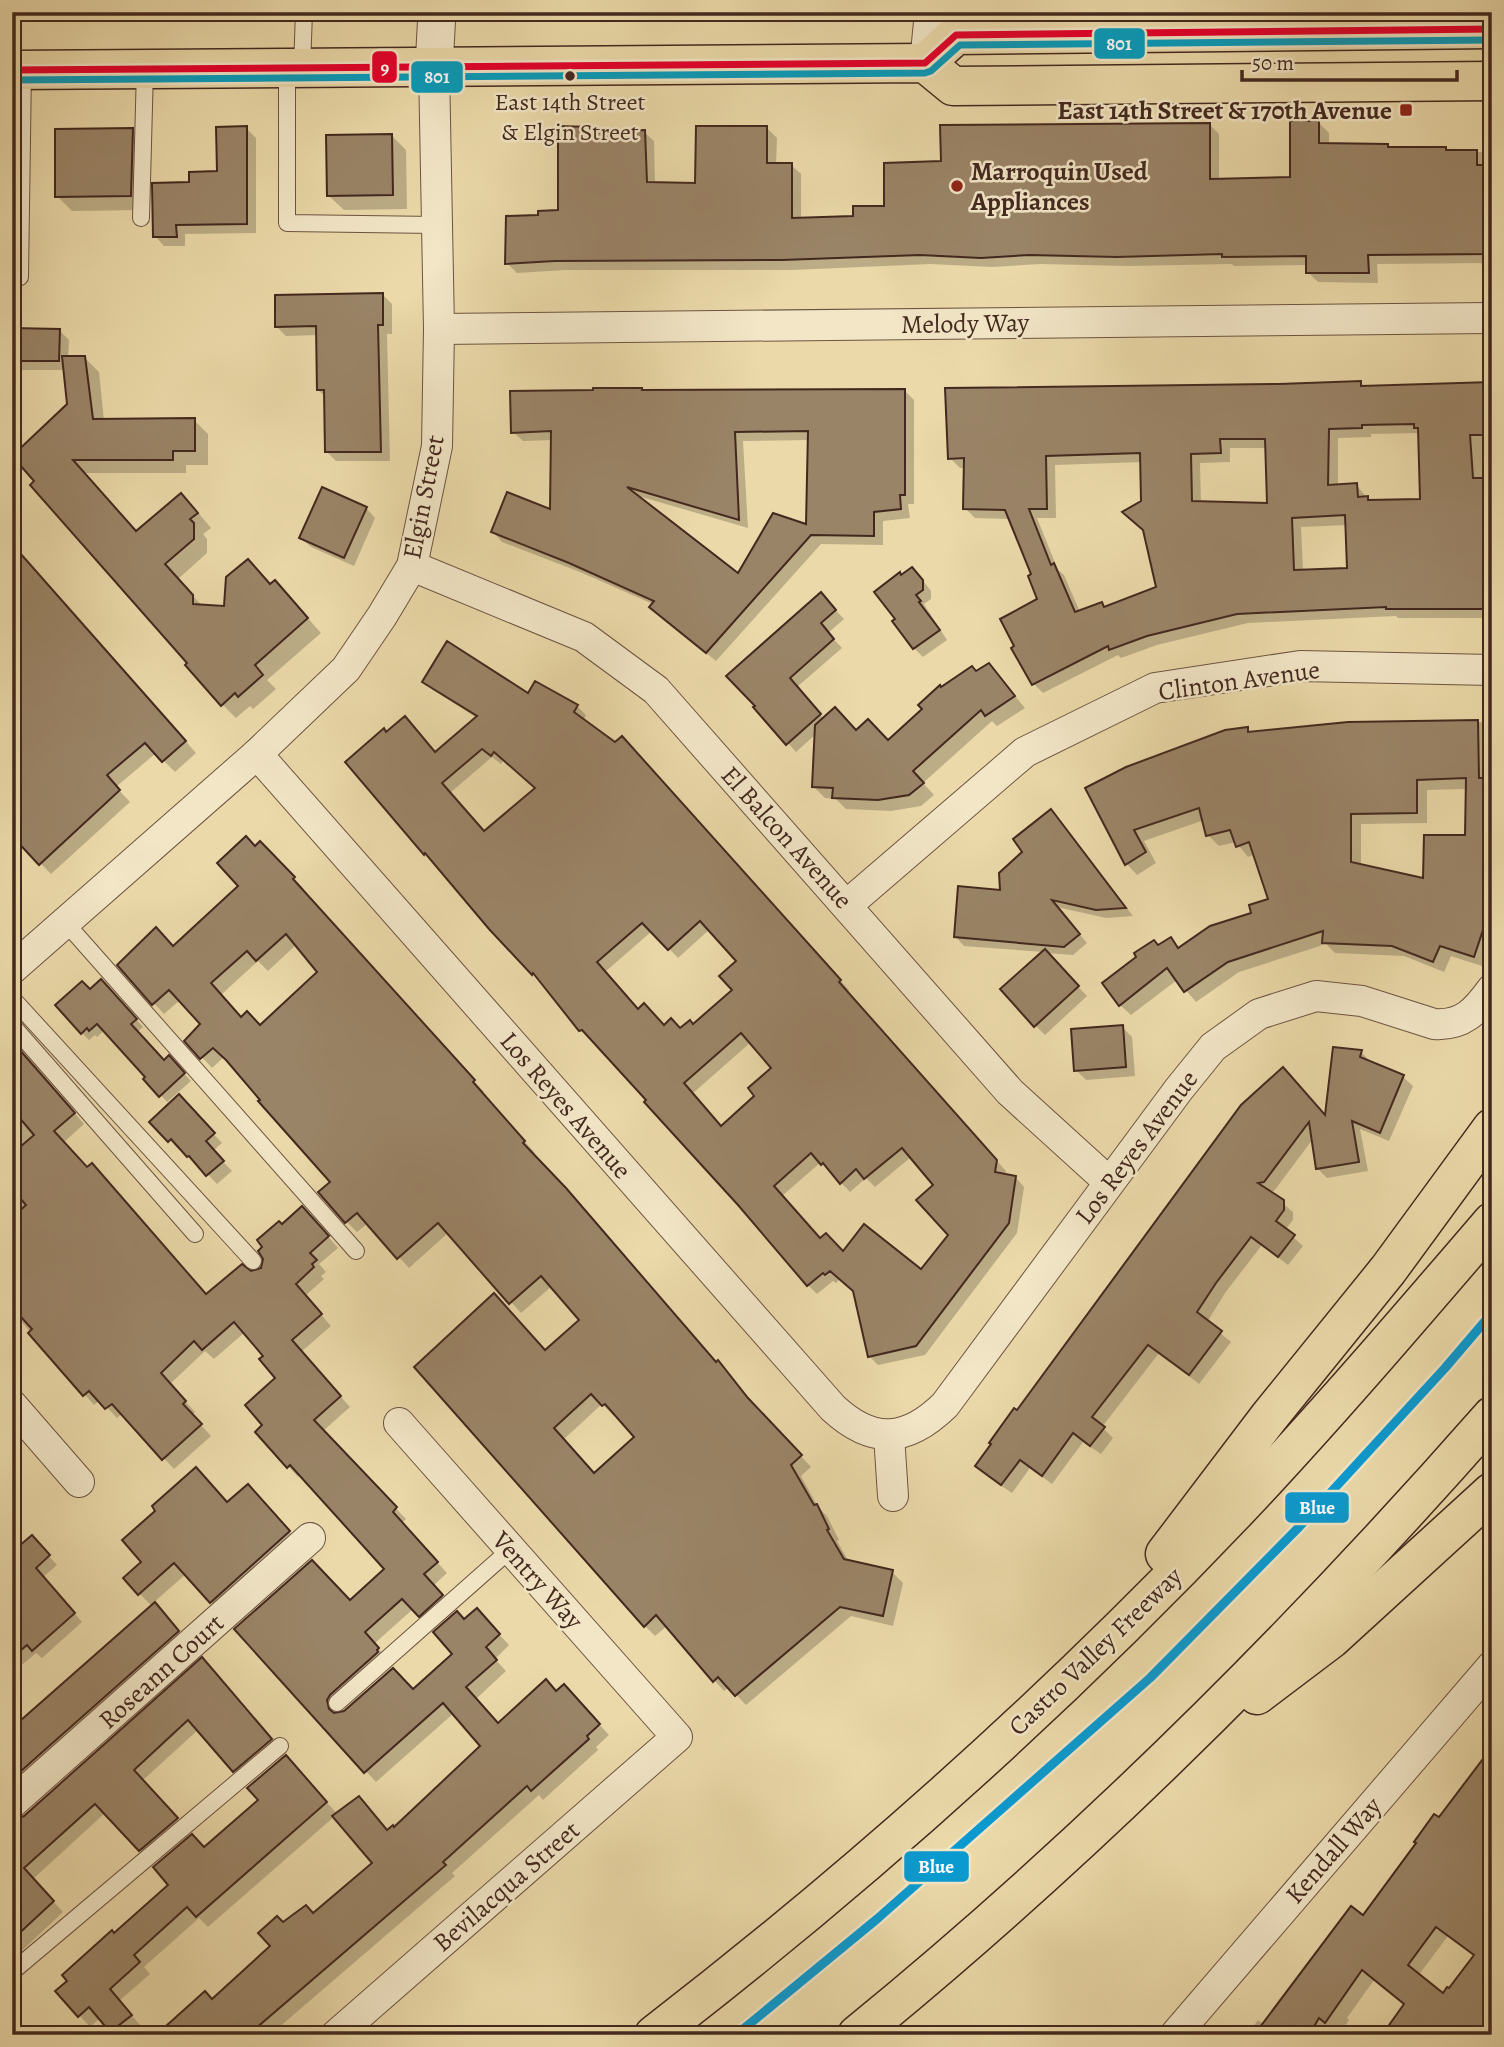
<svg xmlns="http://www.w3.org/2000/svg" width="1504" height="2047" font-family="Alegreya,serif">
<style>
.shadow{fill:#0003;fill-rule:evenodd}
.building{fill:#9a8467;stroke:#43281f;stroke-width:2;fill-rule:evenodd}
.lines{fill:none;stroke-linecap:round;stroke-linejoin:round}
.service-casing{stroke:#6d5442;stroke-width:18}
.minor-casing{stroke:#6d5442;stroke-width:32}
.tertiary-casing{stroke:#6d5442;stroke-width:39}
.primary-casing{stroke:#43281f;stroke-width:41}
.motorway-casing{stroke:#43281f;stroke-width:41}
.service{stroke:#f2e6c7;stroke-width:16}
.minor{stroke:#f2e6c7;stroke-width:30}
.tertiary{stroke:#f2e6c7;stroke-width:37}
.primary{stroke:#ebd9a9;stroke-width:38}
.motorway{stroke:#ebd9a9;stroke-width:38}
.bus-1-casing{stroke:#f2e6c7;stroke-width:12}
.bus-2-casing{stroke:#f2e6c7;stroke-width:12}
.bus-1{stroke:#e4002b;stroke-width:7}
.bus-2{stroke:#079cbc;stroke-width:7}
.metro-1-casing{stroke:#f2e6c7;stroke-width:14}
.metro-1{stroke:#0a9ad0;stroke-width:9}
.bus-dot{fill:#43281f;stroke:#f2e6c7;stroke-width:2.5}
.poi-dot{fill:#8f2418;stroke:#f2e6c7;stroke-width:2.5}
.labels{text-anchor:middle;stroke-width:5;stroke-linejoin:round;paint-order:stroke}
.bus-label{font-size:24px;fill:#43281f;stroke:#f2e6c7}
.poi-label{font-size:26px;font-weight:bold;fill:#43281f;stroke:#f2e6c7;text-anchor:end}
.street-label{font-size:26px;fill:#43281f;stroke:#f2e6c7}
.line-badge{stroke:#f2e6c7;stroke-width:2.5}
.badge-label{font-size:19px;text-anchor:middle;font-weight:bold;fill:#fff}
</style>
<rect width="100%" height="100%" fill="#ebd9a9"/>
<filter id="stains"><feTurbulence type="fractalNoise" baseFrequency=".00286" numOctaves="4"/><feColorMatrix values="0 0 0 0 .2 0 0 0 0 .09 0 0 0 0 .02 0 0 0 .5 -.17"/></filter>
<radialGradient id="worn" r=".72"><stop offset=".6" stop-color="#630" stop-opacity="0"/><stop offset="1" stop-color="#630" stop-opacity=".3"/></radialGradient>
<g class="shadow">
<path d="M1319,123L1329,133V145L1388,146L1391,149H1445L1448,152H1492V263L1377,264L1378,283L1318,282L1308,272V265L1234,266L1232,264L1128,266L1040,264L992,267L930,264L793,270H565L517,273L507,263L540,217L560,212L591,128L596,133L644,132L654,141L655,184H697L767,128L777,138L776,165H791L801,174V219L855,218L885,207L943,162L1209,124L1219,134V180L1291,178Z"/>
<path d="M246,128L256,138V233L185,234V246H164L155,236L191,184L218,173Z"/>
<path d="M132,130L147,145L145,210L72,211L57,196Z"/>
<path d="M391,135L406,150L407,209L344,210L329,196Z"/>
<path d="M383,295L392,304V334H387L390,461H336L326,451V397L318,390V335L286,336L276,326Z"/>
<path d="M12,330H59L69,340L68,358H85L99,372L104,421L194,420L208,434V465H186V473H85L137,533L181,495L195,509L211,528L203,534L207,539V553L178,579L203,607L225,608L271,586L289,597L321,633L267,680L276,689L253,709L250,706L236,718L222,704L189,663L32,485L69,405L65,370H18L12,364Z"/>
<path d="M1360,382L1365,387L1492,384V618H1398L1396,616L1248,623L1157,645L1121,658L1118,655L1043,693L1033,683L1040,600L1034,575L1010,519L975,518L965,508L966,468H960L950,458L1279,386ZM1420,433L1422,500L1370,501L1356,485L1338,486V438L1371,437V434ZM1230,448H1267L1269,505L1201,503L1200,463L1230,462ZM1142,462L1158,588L1106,608L1101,604L1080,612L1064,575L1058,570L1037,518H1056L1055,465ZM1347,525L1349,570L1303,571L1301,527Z"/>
<path d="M905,391L914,400V504H908L910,518L883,521V545L821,544L716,661L660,616L651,607L653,604L580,572L502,542L493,532L552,512V440L523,441L513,432L644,392ZM810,440L808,526L739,576L635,495L748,528L743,441Z"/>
<path d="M366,508L375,518L354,566L311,547L301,538Z"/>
<path d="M12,543L196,753L175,772L156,753L116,787L130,802L51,874L12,834Z"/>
<path d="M902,577L921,578L931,591V599L924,604L947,640L923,657L914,648Z"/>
<path d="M829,603L844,619L828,633L842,648L797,687L824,719L888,742L925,709L941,689L977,673L989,665L1025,708L997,726L992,721L923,783L934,795L921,806L891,811L846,809L836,799L825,798L814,787L816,734L796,752L756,707Z"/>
<path d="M424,681L529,695L577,706L586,715L583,721L615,744L631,748L849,990L847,992L1006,1171L1005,1176L1015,1177L1024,1187L1017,1233L925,1355L878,1365L869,1356L855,1292L840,1279L836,1283L833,1281L817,1294L808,1285L649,1100L592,1038L590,1039L581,1030L542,983L435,862L425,854L348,762L387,734L435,754L477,718L433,690ZM492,757L501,764L504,759L536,788L485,833L450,793ZM710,929L739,961L734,990L694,1026L681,1030L664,1027L638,1010L605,972L652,931L678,958ZM751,1042L774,1068L757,1096L722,1128L692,1094ZM911,1157L935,1185L950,1235L922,1271L843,1253L821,1240L782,1196L821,1162L850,1192L866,1178L875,1187Z"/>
<path d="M1492,722V946L1485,967L1451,956L1444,972L1404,956L1335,953L1326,944L1239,972L1196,1002L1177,980L1131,1015L1120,1005L1159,947L1171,939L1180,948L1254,914L1270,900L1255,854L1248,857L1236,842L1219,846L1208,835L1204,820L1144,841L1156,863L1137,875L1127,864L1087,789L1247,729L1251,733L1348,724ZM1467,789V837L1425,881L1361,866V824L1427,823V790Z"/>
<path d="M1059,821L1133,916L1106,918L1057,907L1087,943L1073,955L1046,953L1087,996L1045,1035L1035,1025L1044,952L964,946L956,937L1002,892Z"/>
<path d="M260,843L304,889L302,890L484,1092L482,1093L535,1153L532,1155L717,1363L728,1373L759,1411L811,1467L801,1476L818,1507L827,1516L839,1540L837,1541L849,1562L892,1572L903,1583L893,1626L851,1616L746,1705L729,1687L724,1691L714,1680L667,1626L655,1636L645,1626L417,1367L546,1352L582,1320L552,1286L521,1313L449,1232L409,1268L368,1223L357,1232L346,1221L332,1183L262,1100L224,1057L212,1068L187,1041L202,1024L180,1000L164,1014L119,965L173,948L240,886L255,847ZM297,944L320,972L261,1027L241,1019L221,995L258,961L268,971ZM602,1404L614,1416L616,1414L637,1437L595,1475L563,1440Z"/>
<path d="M108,988L143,1027L137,1032L164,1062L176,1065L191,1081L167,1102L105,1030L97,1037L95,1035L89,1040L82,1033L90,991Z"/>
<path d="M1122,1027L1132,1037L1135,1076L1086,1080L1076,1070Z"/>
<path d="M12,1048L25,1056L84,1124L63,1143L207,1296L250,1273L262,1270L282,1226L313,1219L338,1248L319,1264L326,1272L321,1276L324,1279L305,1296L331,1326L301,1352L350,1407L323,1431L406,1519L402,1523L447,1573L433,1586L452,1607L430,1626L413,1609L374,1644L389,1660L340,1706L337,1714L413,1691L455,1654L465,1621H487L509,1645L495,1659L506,1671L476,1699L498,1725L557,1693L574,1697L609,1735L596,1747L598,1750L543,1800L539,1795L452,1873L455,1876L270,2035H176L273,1946L283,1924L314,1915L375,1863L335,1816L208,1927L199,1918L144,1967L150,1974L119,2001L141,2026L131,2035H116L100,2018L90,2027L80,2016L114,1935L170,1885L205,1849L297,1768L338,1815L388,1832L394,1829L483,1747L454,1713L376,1782L236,1630L350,1602L387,1569L301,1475L298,1477L288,1466L265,1425L278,1379L265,1356L245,1332L214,1359L205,1351L170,1384L195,1412L192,1415L211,1436L174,1469L123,1413L117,1418L100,1400L94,1405L12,1311Z"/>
<path d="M1361,1052L1371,1062L1403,1077L1413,1086L1389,1141L1360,1129L1368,1171L1327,1178L1317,1168L1313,1139L1274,1191H1268L1293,1212V1220L1285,1230L1303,1246L1288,1265L1262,1245L1225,1293L1207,1322L1231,1342L1199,1384L1159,1353L1102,1427L1113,1438L1101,1454L1083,1442L1052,1484L1030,1468L1012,1493L987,1476L978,1466L1242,1106L1326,1117Z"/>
<path d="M188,1106L222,1143L213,1151L232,1171L217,1184L198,1164L181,1148L179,1150L152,1122Z"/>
<path d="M259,1497L300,1544L223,1614L186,1574L153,1603L188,1642L12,1798V1730L152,1606L139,1593L227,1504Z"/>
<path d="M12,1537L21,1547L31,1537L57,1565L43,1577L82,1622L42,1658L36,1653L17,1669L12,1665Z"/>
<path d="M212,1669L281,1750L244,1781L199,1729L142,1781L187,1829L150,1860L105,1813L33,1879L63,1912L12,1960V1822L25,1818Z"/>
<path d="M1492,1887V2035L1406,2005L1374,1980L1347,2018L1349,2020L1339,2035H1247L1258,2020L1263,2024L1363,1917ZM1448,1936L1475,1957L1443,1995L1418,1976Z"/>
</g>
<g class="building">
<path d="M1290,121H1319V143L1388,144V147H1446V150H1477V165H1492V254L1368,255L1369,273H1306V256L1222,257V254L1117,257L1029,255L981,258L920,255L782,260L555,261L505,264L506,216L538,215V211L558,210V126L592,127V131L645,130L647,182L695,183L696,126H767V163H792V218L853,216V206H884V163L941,161L940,125L1210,123V179L1290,177Z"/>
<path d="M247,126V224L176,225L177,237H153L152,183L189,182V172L217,171L216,127Z"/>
<path d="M133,128L131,196L55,197V129Z"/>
<path d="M392,134L393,195L327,196L326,135Z"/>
<path d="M383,293V325H378L381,452H325L324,390H317L316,326L275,327V295Z"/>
<path d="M12,328L60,329L59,361H12Z"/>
<path d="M62,356H85L93,419L195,418V451H173V460H73L136,531L181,493L198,513L190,519L194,523V539L165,564L193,595V604L224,606L226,577L248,559L270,584L275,580L308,618L255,665L263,675L238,697L235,693L221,706L185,665L187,663L30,485L34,481L12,456L67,404Z"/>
<path d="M1361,381V386L1492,382V435H1470L1473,478H1484V497H1492V609H1386V607L1237,614L1147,636L1109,650L1108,646L1032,685L1011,648L1014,646L1000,619L1037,599L1028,576L1031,574L1005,510L963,509L964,458L948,459L945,388L1279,384ZM1414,424V428H1418L1420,499L1368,500V496L1358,497L1357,483L1328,485L1329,429L1362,428V425ZM1220,439H1265L1267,503L1192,501L1191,454L1221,453ZM1140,453L1141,501L1122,512L1143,530L1156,587L1104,607L1102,602L1075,612L1054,563L1051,565L1029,509H1047L1046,456ZM1345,515L1347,568L1294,570L1292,518Z"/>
<path d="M593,388H642V390L905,389V495H900L901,509L874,512V536L811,535L706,653L649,607L654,601L569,563L491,532L507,492L550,509L551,431L511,433L510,391L593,390ZM808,431L806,524L773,513L738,573L627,487L739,520L735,432Z"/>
<path d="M322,487L367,507L344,558L299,538Z"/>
<path d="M12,544L186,741L162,762L145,743L107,775L120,790L39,865L12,836Z"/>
<path d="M912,567L923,580V590L916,595L921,601L919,602L940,630L913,649L892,621L895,619L874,592L900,572L901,575Z"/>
<path d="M821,592L836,610L821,623L834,639L790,678L821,714L786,745L753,707L755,706L726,676Z"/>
<path d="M447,641L528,693L535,681L578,705L574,712L615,742L622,736L841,980L839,982L997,1160L995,1172L1016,1176L1009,1223L916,1346L868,1357L853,1291L830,1271L825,1275L823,1273L807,1286L738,1205L644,1102L646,1100L582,1030L579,1031L533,973L532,975L489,929L425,853L424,855L345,762L384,728L386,732L405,716L435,752L477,716L422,682ZM482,749L491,756L494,752L535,788L484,831L442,783ZM700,921L736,961L719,976L732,990L693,1024L690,1020L680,1028L671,1018L664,1025L644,1003L638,1009L597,962L642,923L668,950ZM741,1033L771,1068L748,1088L754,1096L721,1126L684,1083ZM902,1148L933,1185L916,1200L948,1235L921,1269L864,1224L843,1251L826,1233L820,1238L774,1186L811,1153L821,1165L823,1163L840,1184L856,1169L864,1179Z"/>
<path d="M989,663L1015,696L985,716L981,710L913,771L924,783L909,795L878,800L832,798L833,788L812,787L815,725L835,707L856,730L868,719L888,740L922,709L918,705L940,685L941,687L972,666L976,671Z"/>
<path d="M1478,720L1479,778H1491L1492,903L1474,957L1440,946L1433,962L1392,946L1322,943L1323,931L1228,962L1184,992L1167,968L1119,1006L1102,983L1136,957L1134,953L1154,940L1158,945L1171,937L1178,948L1210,926L1251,913L1249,905L1268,899L1249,842L1236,847L1230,830L1206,836L1199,808L1134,830L1146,852L1125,865L1085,788L1126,767L1225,730L1248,727V732L1348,722ZM1466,778L1465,835H1424L1423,878L1351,862V814L1417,813V780Z"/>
<path d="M1051,809L1126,908L1096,910L1052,900L1080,934L1064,947L954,937L958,886L1000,890L999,873L1022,852L1013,839Z"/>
<path d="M246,836L255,846L260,841L295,877L293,879L475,1080L473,1082L525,1141L523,1143L566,1188L716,1362L718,1360L748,1398L802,1455L791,1465L814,1505L817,1504L829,1529L827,1530L844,1559L893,1570L883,1616L840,1607L735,1696L718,1677L713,1682L656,1615L644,1627L414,1367L494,1293L545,1350L579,1320L541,1276L509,1304L438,1223L397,1259L357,1213L345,1223L318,1192L330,1182L258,1101L260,1100L226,1060L213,1048L200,1059L184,1041L200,1024L169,990L152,1005L117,965L156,927L173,946L238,886L217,863ZM286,934L317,972L260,1025L247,1011L241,1017L211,983L247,951L256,961ZM591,1394L602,1406L605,1404L634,1437L594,1473L554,1428Z"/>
<path d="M1045,949L1079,986L1034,1027L1000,989Z"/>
<path d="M101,979L137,1019L131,1024L164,1060L169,1055L185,1073L159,1097L143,1079L145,1077L97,1024L89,1031L87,1028L81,1034L55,1005L82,981L90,989Z"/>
<path d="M1123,1025L1126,1067L1074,1071L1071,1029Z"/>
<path d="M12,1041L75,1113L54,1131L87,1167L92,1163L206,1294L242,1264L251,1271L261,1268L263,1259L258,1251L262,1247L257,1240L279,1221L282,1224L302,1206L329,1236L310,1253L317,1260L312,1264L314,1267L296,1284L322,1314L292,1340L341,1396L314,1420L397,1507L393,1512L438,1562L424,1574L443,1595L419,1617L402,1599L365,1632L379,1648L377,1650L378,1652L330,1695L327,1700L329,1709L334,1713L344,1711L393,1668L413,1689L452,1654L433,1632L457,1611L464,1619L477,1608L500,1634L486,1647L497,1660L466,1687L498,1723L546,1679L556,1691L564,1684L600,1724L587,1736L589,1739L531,1791L527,1786L443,1862L446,1865L248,2035H156L205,1991L212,1999L270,1946L258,1933L277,1916L283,1922L306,1905L313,1913L372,1863L332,1816L359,1796L387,1830L393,1825L394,1827L480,1746L443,1703L364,1773L234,1629L312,1560L350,1600L384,1569L290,1465L287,1468L255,1432L262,1425L245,1405L275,1378L259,1359L263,1356L234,1322L202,1350L194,1341L161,1373L186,1401L183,1404L202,1424L162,1460L112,1404L105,1409L89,1391L83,1396L28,1333L32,1329L12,1307V1218L26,1205L12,1189V1154L34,1135L12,1109Z"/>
<path d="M1333,1047L1362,1050L1360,1057L1404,1075L1380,1133L1352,1121L1359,1162L1316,1169L1309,1122L1264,1182L1258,1183L1284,1200V1210L1276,1221L1295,1235L1278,1257L1251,1237L1216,1283L1197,1312L1222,1331L1189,1375L1148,1345L1092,1417L1105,1427L1090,1446L1073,1433L1042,1476L1020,1460L1001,1485L975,1466L991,1444L989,1443L1014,1408L1017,1410L1241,1105L1283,1067L1325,1115Z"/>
<path d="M179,1094L215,1133L206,1141L224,1161L206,1176L189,1156L187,1157L171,1139L168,1142L149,1122Z"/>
<path d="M196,1467L227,1502L248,1484L290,1531L210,1603L174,1563L138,1595L123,1578L141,1562L122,1540L155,1511L152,1506Z"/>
<path d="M32,1535L50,1555L36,1568L75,1613L32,1651L27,1645L12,1658V1541L18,1547Z"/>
<path d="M155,1602L179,1631L12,1779V1728Z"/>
<path d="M202,1657L272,1739L233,1772L188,1720L134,1770L178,1818L139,1851L95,1804L24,1868L54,1901L12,1940V1820L24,1816Z"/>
<path d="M1492,1747V2035H1382L1404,2004L1362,1970L1325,2023L1319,2018L1309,2035H1254L1351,1906L1363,1915L1416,1843L1414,1842L1434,1814L1439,1817ZM1436,1927L1474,1955L1449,1988L1447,1987L1443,1993L1408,1965Z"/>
<path d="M286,1755L327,1802L196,1917L187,1907L134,1955L140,1962L110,1989L132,2015L110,2032L89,2007L78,2017L55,1991L67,1981L62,1975L112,1930L114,1933L168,1885L153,1867L192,1834L204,1847L258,1800L247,1788Z"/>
</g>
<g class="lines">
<defs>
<g id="service">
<path d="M287,68V223L436,225"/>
<path d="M302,68L304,12"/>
<path d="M141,218L145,69"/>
<path d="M20,277L23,70"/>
<path d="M65,922L356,1251"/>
<path d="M12,998L253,1261"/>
<path d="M12,1025L195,1234"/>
<path d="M337,1703L511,1549"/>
<path d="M12,1972L280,1746"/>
</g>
<g id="minor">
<path d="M925,63L930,12"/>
<path d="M439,329L1492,318"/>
<path d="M412,566L584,637L656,690L1010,1092L1109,1182"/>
<path d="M257,754L833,1408C873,1445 907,1442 945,1405L1179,1089L1213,1047L1259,1014L1316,996L1362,1001L1434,1024C1463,1026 1476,1011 1492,989"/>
<path d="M847,905L1025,752L1155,688L1300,666L1492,670"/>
<path d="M12,969L257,754L346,669L382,616L412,566L437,446L439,329L434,67"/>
<path d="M12,1405L79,1482"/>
<path d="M889,1435L893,1496"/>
<path d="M12,1803L310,1538"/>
<path d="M336,2035L677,1737L399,1423"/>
<path d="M1175,2035L1492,1666"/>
</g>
<path id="tertiary" d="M434,67L437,12"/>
<g id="primary">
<path d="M925,63L956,35L1492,29"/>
<path d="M12,70L925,63L953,86L1492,81"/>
</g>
<g id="motorway">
<path d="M1165,1554L1269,1417L1388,1270L1492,1128"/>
<path d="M1257,1695L1331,1639L1492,1492"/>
<path d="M654,2035C868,1870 1070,1688 1255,1491C1336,1404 1414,1313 1492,1222"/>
<path d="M857,2035C1086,1848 1297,1638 1492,1416"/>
</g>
</defs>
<use href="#service" class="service-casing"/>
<use href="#minor" class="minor-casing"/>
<use href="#tertiary" class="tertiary-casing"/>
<use href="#primary" class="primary-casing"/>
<use href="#motorway" class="motorway-casing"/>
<use href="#service" class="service"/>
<use href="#minor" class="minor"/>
<use href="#tertiary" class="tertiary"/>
<use href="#primary" class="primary"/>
<use href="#motorway" class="motorway"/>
<defs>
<path id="bus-1" d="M12,70L925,63L956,35L1492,29"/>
<path id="bus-2" d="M12,80L925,73L931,71L960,45L1492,40"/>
</defs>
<use href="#bus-1" class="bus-1-casing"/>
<use href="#bus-2" class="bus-2-casing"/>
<use href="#bus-1" class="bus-1"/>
<use href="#bus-2" class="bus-2"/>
<defs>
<path id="metro-1" d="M736,2035L877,1919L1150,1678L1299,1527L1445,1368L1492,1313"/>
</defs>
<use href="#metro-1" class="metro-1-casing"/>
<use href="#metro-1" class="metro-1"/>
</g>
<circle class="bus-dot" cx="570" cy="76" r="6"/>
<g class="poi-dot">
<rect x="1399" y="103" width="14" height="14" rx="3.5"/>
<circle cx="957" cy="186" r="7"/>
</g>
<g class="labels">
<g class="bus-label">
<text x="570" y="110">East 14th Street<tspan x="570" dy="30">&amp; Elgin Street</tspan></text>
</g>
<g class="poi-label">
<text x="1392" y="119">East 14th Street &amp; 170th Avenue</text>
<text x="971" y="180" text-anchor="start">Marroquin Used<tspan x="971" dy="30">Appliances</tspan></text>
</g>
<g class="street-label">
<text transform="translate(965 323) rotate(-1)" y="9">Melody Way</text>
<text transform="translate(423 497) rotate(-79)" y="9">Elgin Street</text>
<text transform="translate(1239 680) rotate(-8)" y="9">Clinton Avenue</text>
<text transform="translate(787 837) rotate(48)" y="9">El Balcon Avenue</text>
<text transform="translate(566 1105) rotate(49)" y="9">Los Reyes Avenue</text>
<text transform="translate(1136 1147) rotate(-53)" y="9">Los Reyes Avenue</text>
<text transform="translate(538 1580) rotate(48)" y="9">Ventry Way</text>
<text transform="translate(1095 1651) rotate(-44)" y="9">Castro Valley Freeway</text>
<text transform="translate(161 1671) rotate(-42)" y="9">Roseann Court</text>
<text transform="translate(1333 1850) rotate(-49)" y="9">Kendall Way</text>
<text transform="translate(506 1886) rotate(-41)" y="9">Bevilacqua Street</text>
</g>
</g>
<g class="line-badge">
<rect x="1093" y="27" width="53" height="33" rx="7" fill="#079cbc"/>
<rect x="371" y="50" width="27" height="34" rx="7" fill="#e4002b"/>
<rect x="410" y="60" width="54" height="34" rx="7" fill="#079cbc"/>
<rect x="1284" y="1491" width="66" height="33" rx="7" fill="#0a9ad0"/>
<rect x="903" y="1850" width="67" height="33" rx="7" fill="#0a9ad0"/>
</g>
<g class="badge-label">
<text x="1119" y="50">801</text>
<text x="385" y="74">9</text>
<text x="437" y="83">801</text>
<text x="1317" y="1514">Blue</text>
<text x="936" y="1873">Blue</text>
</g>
<rect width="1504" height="2047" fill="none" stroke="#ebd9a9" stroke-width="42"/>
<rect x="14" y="14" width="1476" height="2019" fill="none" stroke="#43281f" stroke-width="3.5"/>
<rect x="21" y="21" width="1462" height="2005" fill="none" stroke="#43281f" stroke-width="2"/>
<path d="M1242 70v10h215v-10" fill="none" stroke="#43281f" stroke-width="3.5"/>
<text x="1252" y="70" font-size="21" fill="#43281f" stroke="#f2e6c7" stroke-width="5" paint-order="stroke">50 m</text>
<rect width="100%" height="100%" filter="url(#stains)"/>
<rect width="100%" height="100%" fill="url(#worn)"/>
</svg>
